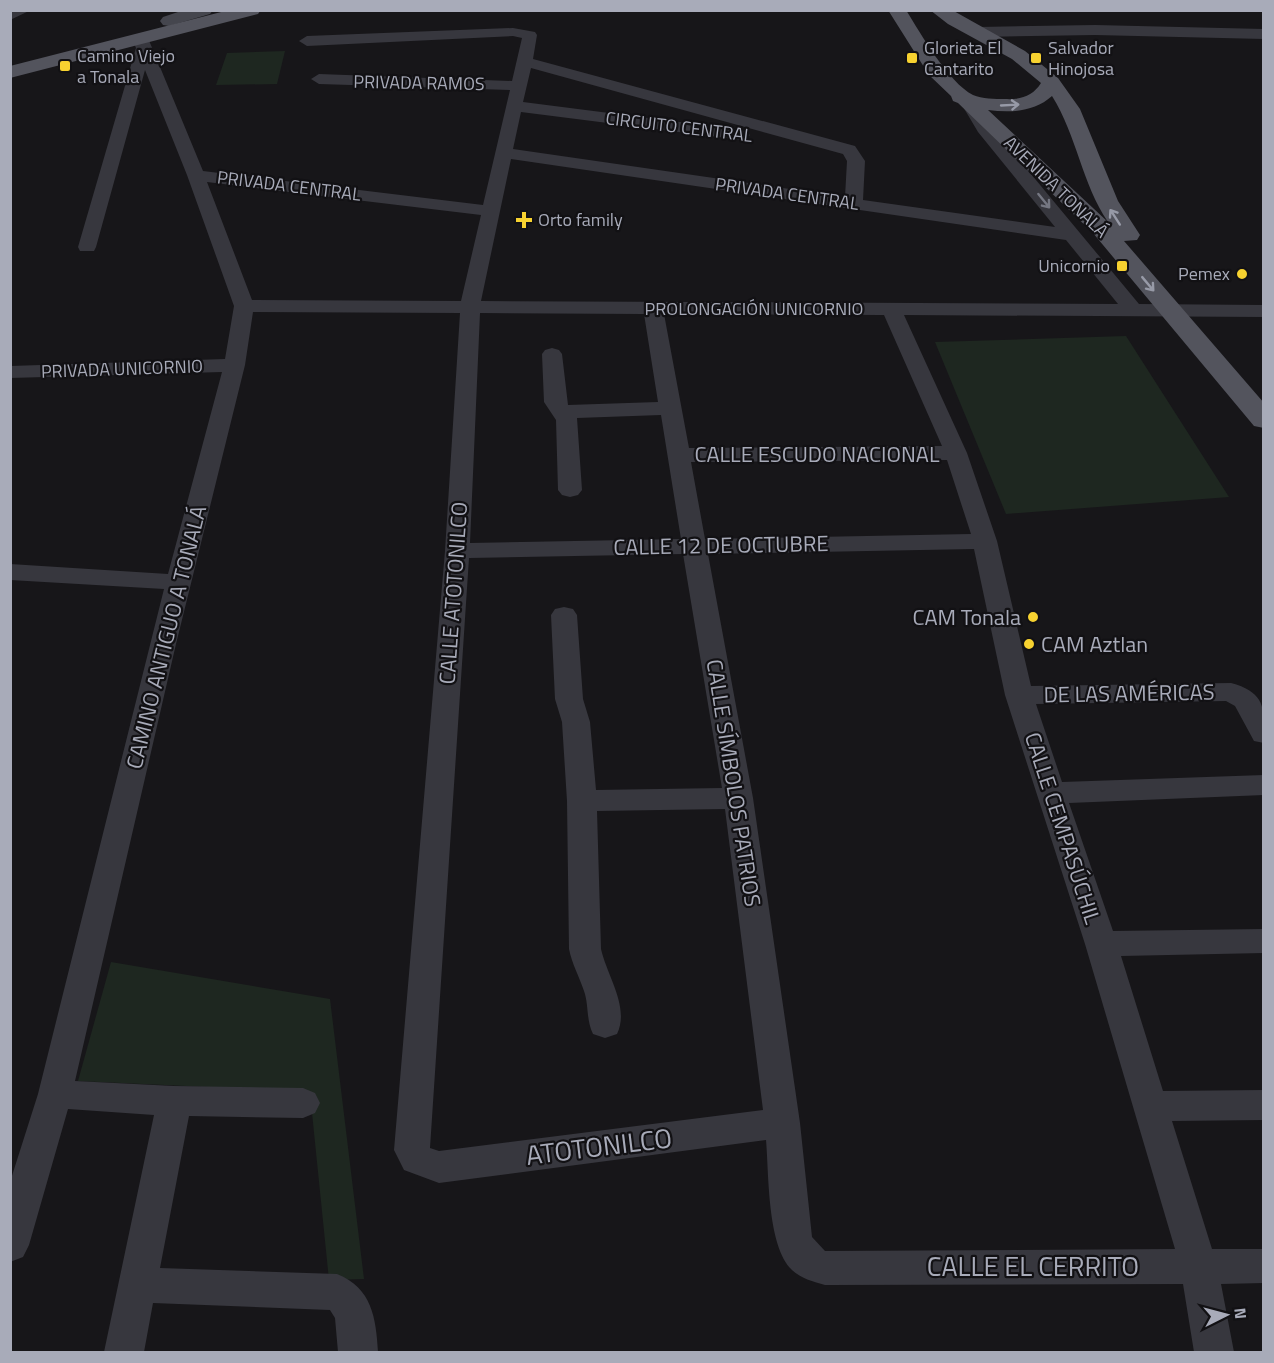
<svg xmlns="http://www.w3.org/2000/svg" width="1274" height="1363" font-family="'Titillium Web',sans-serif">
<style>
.green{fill:#1e2720}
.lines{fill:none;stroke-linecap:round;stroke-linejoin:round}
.minor{fill:#37373e;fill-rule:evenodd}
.tertiary{fill:#37373e;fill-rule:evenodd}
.secondary{fill:#45464e;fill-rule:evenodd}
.primary{fill:#53545d;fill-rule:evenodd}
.oneway{stroke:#979aa7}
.oneway2{stroke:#757782}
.poi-dot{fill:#f7d230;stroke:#121114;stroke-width:2}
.labels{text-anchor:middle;stroke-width:4.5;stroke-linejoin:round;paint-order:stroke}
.far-poi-label{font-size:18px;fill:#a8abb9;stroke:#121114;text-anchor:start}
.far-street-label{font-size:18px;fill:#a8abb9;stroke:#121114}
.street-label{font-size:22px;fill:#a8abb9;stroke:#121114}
.poi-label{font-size:22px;fill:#a8abb9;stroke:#121114;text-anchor:end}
.near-street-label{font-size:27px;fill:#a8abb9;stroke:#121114}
</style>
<rect width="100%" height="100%" fill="#171619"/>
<g class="green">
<path d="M285,51L277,84L216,85L227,53Z"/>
<path d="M1126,336L1229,497L1006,514L935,342Z"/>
<path d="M111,962L330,999L364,1279L329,1280L311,1103L294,1091L78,1081Z"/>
</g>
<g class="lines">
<g class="minor">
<path d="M10,10H31L10,20Z"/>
<path d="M513,28L535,32L537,35L533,59L855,146L865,161L863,200L1055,227L978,132L962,105L964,102H976L991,126L1139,304L1264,305V317L904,315L967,453L997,541L1031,686L1231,683C1268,693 1264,711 1264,743L1254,741L1235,706L1226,701L1036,704L1062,782L1264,775V795L1069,803L1113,931L1264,929V953L1121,956L1163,1091L1264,1090V1120L1172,1121L1212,1249H1264V1283L1221,1284L1234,1352H1194L1183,1284L825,1285C814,1282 800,1278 792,1270C767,1246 769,1174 766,1140L439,1183L404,1170L394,1150L445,551L460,313L253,312L245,365L176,644L75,1081L174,1086L303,1088L315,1093L320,1103L315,1113L303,1118L189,1116L160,1268L337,1274C372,1288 376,1318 378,1352H338L335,1318L330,1310L153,1303L144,1352H104L154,1115L68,1109L29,1245L23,1257L10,1262V1182L38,1094L164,589L10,580V564L168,574L222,372L10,378V366L225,359L234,306L187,175L145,70L96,247L94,251H80L78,247L136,48L132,38L140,33L148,38L203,171L483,205L510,90L319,84L311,79L319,74L512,81L522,38L513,36L307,46L299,41L307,36ZM531,68L843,154L847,161L845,197L513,149L521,112L742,140L750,135L742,130L523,102ZM511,159L1066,240L1118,304L481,301ZM207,182L481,215L461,301L252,300ZM480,313L644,314L658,402L568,405L562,354L559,350L552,348L545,350L542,354L544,402L556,420L558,490L562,495L570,497L578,495L582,490L577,418L661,415L681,539L470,543ZM664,314L884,315L942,446L689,448ZM947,460L971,534L705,539L691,462ZM974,549L1005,695L1085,944L1175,1249L825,1251L812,1237L800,1123L753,798L708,554ZM683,554L722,788L596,790L590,722L583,699L577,615L573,609L564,607L555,609L551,615L555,699L562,722L567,801L569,949C572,964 579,976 584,991C589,1005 586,1020 593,1034L605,1038L617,1034C630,1007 607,976 601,949L597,811L725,809L763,1110L439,1151L430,1148L469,558Z"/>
</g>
<path class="tertiary" d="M1095,25L1264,29V39L1095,35L979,37L973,36L970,32L973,28L979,27Z"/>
<path class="secondary" d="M184,10H213L210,14L169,26L163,25L160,21L163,17Z"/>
<g class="primary">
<path d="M229,10H261L258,14L10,78V66Z"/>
<path d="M888,10H906C921,34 948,82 973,95C982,99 995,99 1005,99C1020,100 1033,96 1041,83L1012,59L948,24L930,10H952L1025,51L1058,78L1080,109L1118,201L1140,235L1137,240L1124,241L1264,403V428L1254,426L1093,233L958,103L953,101L951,96L929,75ZM1052,96C1077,136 1082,184 1108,222L988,110C1011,113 1034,112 1052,96Z"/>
</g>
</g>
<defs><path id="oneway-shaft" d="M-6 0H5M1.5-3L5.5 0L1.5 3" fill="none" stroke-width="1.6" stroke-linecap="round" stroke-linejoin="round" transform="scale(1.5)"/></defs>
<g class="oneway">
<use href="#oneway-shaft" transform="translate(1010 105) rotate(-3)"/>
<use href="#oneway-shaft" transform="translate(1115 217) rotate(-123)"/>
<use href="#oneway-shaft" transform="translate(1148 284) rotate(50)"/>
</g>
<use class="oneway2" href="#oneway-shaft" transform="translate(1044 201) rotate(51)"/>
<g class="poi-dot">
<rect x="906" y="52" width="12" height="12" rx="3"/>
<rect x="1030" y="52" width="12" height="12" rx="3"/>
<rect x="59" y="60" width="12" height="12" rx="3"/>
<path d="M521 211h6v6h6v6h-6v6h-6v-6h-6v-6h6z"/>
<rect x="1116" y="260" width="12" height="12" rx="3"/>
<circle cx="1242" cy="274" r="6"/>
<circle cx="1033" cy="617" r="6"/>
<circle cx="1029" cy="644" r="6"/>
</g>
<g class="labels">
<g class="far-poi-label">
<text x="924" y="54">Glorieta El<tspan x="924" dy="21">Cantarito</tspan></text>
<text x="1048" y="54">Salvador<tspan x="1048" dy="21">Hinojosa</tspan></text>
<text x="77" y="62">Camino Viejo<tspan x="77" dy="21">a Tonala</tspan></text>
<text x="538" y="226">Orto family</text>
<text x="1110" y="272" text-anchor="end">Unicornio</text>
<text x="1230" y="280" text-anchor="end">Pemex</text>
</g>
<g class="far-street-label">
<text transform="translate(419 83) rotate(1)" y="6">PRIVADA RAMOS</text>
<text transform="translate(679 127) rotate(7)" y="6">CIRCUITO CENTRAL</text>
<text transform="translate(289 186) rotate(7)" y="6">PRIVADA CENTRAL</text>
<text transform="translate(1056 187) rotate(44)" y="6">AVENIDA TONALÁ</text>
<text transform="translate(787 194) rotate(8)" y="6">PRIVADA CENTRAL</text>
<text x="754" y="315">PROLONGACIÓN UNICORNIO</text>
<text transform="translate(122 369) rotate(-2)" y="6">PRIVADA UNICORNIO</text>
</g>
<g class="street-label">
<text x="817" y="462">CALLE ESCUDO NACIONAL</text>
<text transform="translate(721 545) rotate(-1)" y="8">CALLE 12 DE OCTUBRE</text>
<text transform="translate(453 593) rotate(-86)" y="8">CALLE ATOTONILCO</text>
<text transform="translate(166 637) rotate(-76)" y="8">CAMINO ANTIGUO A TONALÁ</text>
<text transform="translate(1129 693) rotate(-1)" y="8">DE LAS AMÉRICAS</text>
<text transform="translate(734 783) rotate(81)" y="8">CALLE SÍMBOLOS PATRIOS</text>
<text transform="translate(1063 828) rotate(72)" y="8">CALLE CEMPASÚCHIL</text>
</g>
<g class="poi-label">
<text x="1021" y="625">CAM Tonala</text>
<text x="1041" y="652" text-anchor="start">CAM Aztlan</text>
</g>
<g class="near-street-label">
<text transform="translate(599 1147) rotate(-7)" y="9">ATOTONILCO</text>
<text x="1033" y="1276">CALLE EL CERRITO</text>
</g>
</g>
<rect width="1274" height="1363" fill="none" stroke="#a8abb9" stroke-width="24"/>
<g transform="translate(1226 1315) rotate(84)" stroke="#121114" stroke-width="4.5" paint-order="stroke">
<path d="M0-4.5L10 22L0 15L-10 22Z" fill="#a8abb9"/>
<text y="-9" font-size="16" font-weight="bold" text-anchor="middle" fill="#a8abb9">N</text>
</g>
</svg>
